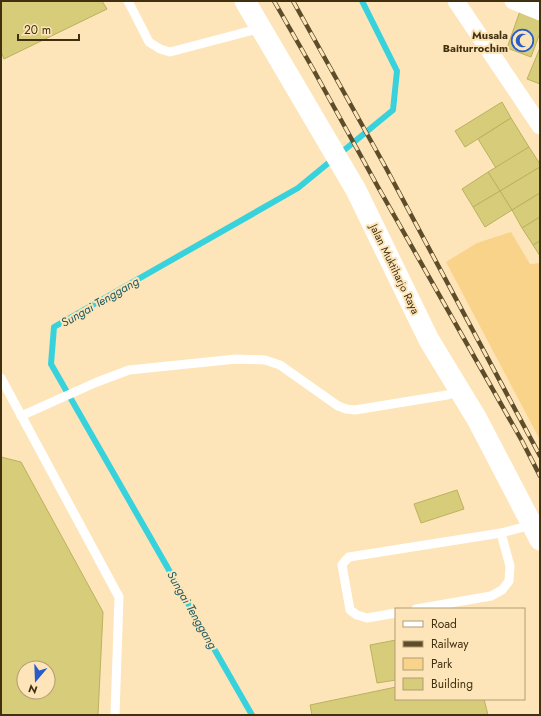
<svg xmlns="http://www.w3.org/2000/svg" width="541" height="716" font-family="Jost,sans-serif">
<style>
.green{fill:#fad38b}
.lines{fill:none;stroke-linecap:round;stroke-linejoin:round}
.stream{stroke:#38d2dd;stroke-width:6}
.building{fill:#d6cc79;stroke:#bbb15e;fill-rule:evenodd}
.service{stroke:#fff;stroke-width:9}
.minor{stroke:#fff;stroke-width:17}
.tertiary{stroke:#fff;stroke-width:21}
.rail-casing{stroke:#5e4d2b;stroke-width:4.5}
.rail{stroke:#fde5b9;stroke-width:3;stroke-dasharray:9;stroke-linecap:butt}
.labels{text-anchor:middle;stroke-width:4;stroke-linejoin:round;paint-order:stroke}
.poi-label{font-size:11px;font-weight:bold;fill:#403010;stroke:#fde5b9;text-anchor:end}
.street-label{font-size:11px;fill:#403010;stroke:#fde5b9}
.water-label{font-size:12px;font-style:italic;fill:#215d62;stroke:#fde5b9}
</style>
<rect width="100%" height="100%" fill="#fde5b9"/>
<path class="green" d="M511,232L530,264L540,263V440L446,262L477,243Z"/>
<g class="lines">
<path class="stream" d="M252,715L51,364L54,327L298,188L393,110L397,71L362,1"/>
</g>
<g class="building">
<path d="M1,1H102L107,9L4,59L1,52Z"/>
<path d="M520,11L540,18V33L531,57L507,48Z"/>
<path d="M540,48V84L527,79Z"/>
<path d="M502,102L511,118L465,147L455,131Z"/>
<path d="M511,118L529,147L496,168L478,139Z"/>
<path d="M529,147L540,164V167L500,191L488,172Z"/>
<path d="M540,167V193L512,210L500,191Z"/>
<path d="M488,172L500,191L473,207L462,189Z"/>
<path d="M500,191L512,210L485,227L473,207Z"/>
<path d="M540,193V217L522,228L512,210Z"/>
<path d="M540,217V241L533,245L522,228Z"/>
<path d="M540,241V256L533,245Z"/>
<path d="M1,457L21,462L103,612L98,715H1ZM24,668H48V692H24Z"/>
<path d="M457,490L464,509L421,523L414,504Z"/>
<path d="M396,640V680L377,683L370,645Z"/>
<path d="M396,687V699H484L488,715H312L310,705Z"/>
</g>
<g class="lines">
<g class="service">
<path d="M128,1L149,42L160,49L170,52L261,28"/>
<path d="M1,378L119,597L115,715"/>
<path d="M21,416L97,382L129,370L236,359L265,360L280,365L338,406L346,409L355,410L447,395L460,391"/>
<path d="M416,609L491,596L502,590L509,581L510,566L501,533"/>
<path d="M396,613L367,618L357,615L350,610L342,565L345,561L349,557L501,533L532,525"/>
</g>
<g class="minor">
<path d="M456,1L540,126"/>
<path d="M513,1L540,12"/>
</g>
<path class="tertiary" d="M245,1L356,190L429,340L477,419L540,540"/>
<defs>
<g id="rail">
<path d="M274,1L313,69L378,187L522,441L540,476"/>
<path d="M293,1L386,168L540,456"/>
</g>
</defs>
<use href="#rail" class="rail-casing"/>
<use href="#rail" class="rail"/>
</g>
<defs>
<symbol id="mosque-ring" viewBox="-11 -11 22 22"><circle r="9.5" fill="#fde5b9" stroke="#275cc9" stroke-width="1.5"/><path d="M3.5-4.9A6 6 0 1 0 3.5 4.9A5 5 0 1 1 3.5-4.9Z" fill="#275cc9"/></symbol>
</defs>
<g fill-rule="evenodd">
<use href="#mosque-ring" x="510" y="28" width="25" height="25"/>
</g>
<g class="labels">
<g class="poi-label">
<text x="508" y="39">Musala<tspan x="508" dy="13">Baiturrochim</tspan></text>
</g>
<g class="street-label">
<text transform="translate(395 269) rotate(64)" y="4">Jalan Muktiharjo Raya</text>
</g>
<g class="water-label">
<text transform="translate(100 302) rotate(-30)" y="4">Sungai Tenggang</text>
<text transform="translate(192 610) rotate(60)" y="4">Sungai Tenggang</text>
</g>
</g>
<rect width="541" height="716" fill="none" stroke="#403010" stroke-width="4"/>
<rect x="395" y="608" width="130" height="92" fill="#fde5b9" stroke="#b19d75"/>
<rect x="403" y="621" width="20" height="6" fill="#ffffff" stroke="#b19d75"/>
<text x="431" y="628" font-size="12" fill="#403010">Road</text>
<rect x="403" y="641" width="20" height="6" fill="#5e4d2b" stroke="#b19d75"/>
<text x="431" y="648" font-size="12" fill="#403010">Railway</text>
<rect x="403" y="658" width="20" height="12" fill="#fad38b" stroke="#b19d75"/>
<text x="431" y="668" font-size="12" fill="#403010">Park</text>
<rect x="403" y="678" width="20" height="12" fill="#d6cc79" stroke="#b19d75"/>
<text x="431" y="688" font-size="12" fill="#403010">Building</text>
<g transform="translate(36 680) rotate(199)"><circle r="19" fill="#fde5b9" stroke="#b19d75"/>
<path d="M0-3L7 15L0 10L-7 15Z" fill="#275cc9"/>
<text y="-6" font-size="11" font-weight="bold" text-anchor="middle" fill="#403010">N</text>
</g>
<path d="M18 34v6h61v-6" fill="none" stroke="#403010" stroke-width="2"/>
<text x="24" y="34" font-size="12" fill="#403010" stroke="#fde5b9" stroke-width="3" paint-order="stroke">20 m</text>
</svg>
